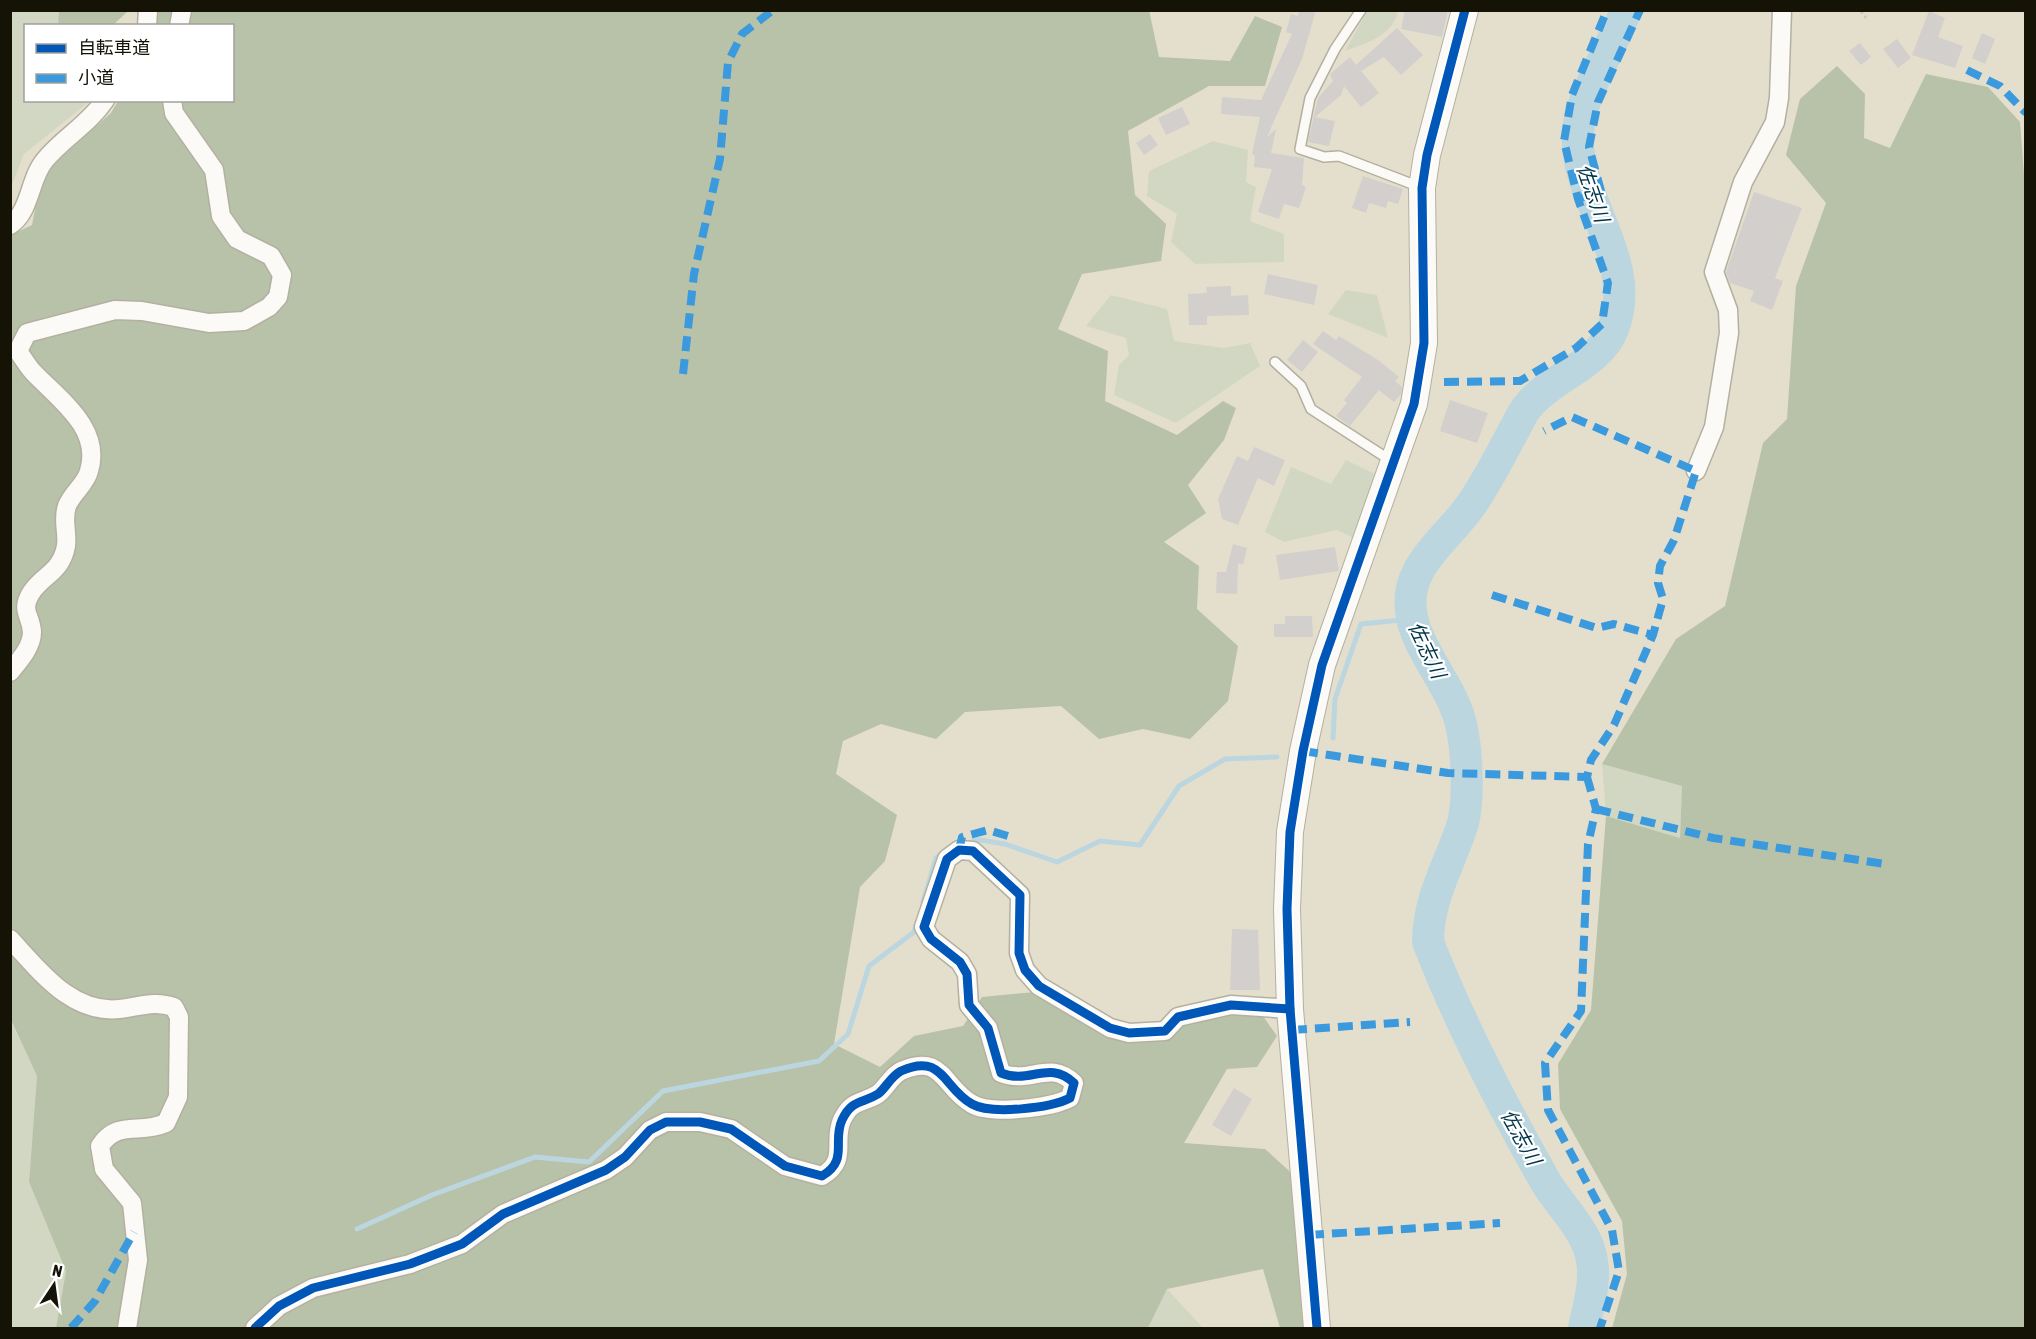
<svg xmlns="http://www.w3.org/2000/svg" width="2036" height="1339" font-family="'Asap Condensed','Noto Sans JP',sans-serif">
<style>
.green{fill:#d2d7c4}
.forest{fill:#b8c2a8}
.lines{fill:none;stroke-linecap:round;stroke-linejoin:round}
.stream{stroke:#bcd6e0;stroke-width:5}
.river{stroke:#bcd6e0;stroke-width:32}
.building{fill:#d2cfcd}
.lane-casing{stroke:#b4b0a1;stroke-width:12}
.street-casing{stroke:#b4b0a1;stroke-width:21}
.secondary-casing{stroke:#b4b0a1;stroke-width:28}
.path{stroke:#cac9c4;stroke-width:3;stroke-dasharray:4.5 3;stroke-linecap:butt}
.lane{stroke:#fbfaf7;stroke-width:9}
.street{stroke:#fbfaf7;stroke-width:18}
.secondary{stroke:#fbfaf7;stroke-width:26}
.quiet{stroke:#3b9add;stroke-width:8;stroke-dasharray:15 8;stroke-linecap:butt}
.cycleway-casing{stroke:#fff;stroke-width:13}
.cycleway{stroke:#0057b8;stroke-width:9}
.labels{text-anchor:middle;stroke-width:4.5;stroke-linejoin:round;paint-order:stroke}
.water-label{font-size:20px;font-style:italic;fill:#00364c;stroke:#fff}
</style>
<rect width="100%" height="100%" fill="#e4dfcc"/>
<g class="green">
<path d="M11,10L59,11L58,25L26,26V100L90,101L24,154L11,187Z"/>
<path d="M1367,11H1398C1393,36 1366,43 1345,51Z"/>
<path d="M1213,141L1248,150L1246,182L1256,187L1250,221L1284,234V262L1195,264L1171,242L1177,214L1147,196L1149,171Z"/>
<path d="M1346,290L1377,295L1388,338L1328,314Z"/>
<path d="M1111,295L1167,309L1174,341L1224,348L1250,343L1260,366L1176,423L1114,395L1119,365L1129,355L1126,338L1086,326Z"/>
<path d="M1346,460L1381,477L1358,540L1337,530L1284,542L1265,532L1291,467L1331,484Z"/>
<path d="M1602,764L1682,786L1680,838L1606,816Z"/>
<path d="M10,1020L37,1075L29,1182L66,1271L56,1328H11Z"/>
<path d="M1167,1289L1203,1328H1148Z"/>
</g>
<g class="forest">
<path d="M1149,10L1159,57L1230,61L1255,16L1282,27L1265,86H1209L1128,131L1135,195L1166,224L1161,261L1082,274L1058,329L1108,351L1105,401L1177,435L1223,401L1236,408L1224,440L1188,485L1206,513L1164,542L1199,566L1197,609L1238,646L1228,701L1190,739L1143,729L1099,739L1061,706L965,712L936,739L881,724L843,741L836,774L897,815L885,861L860,887L834,1044L880,1067L914,1036L963,1026L982,997L1035,992L1113,1039H1167L1184,1021L1260,1012L1277,1036L1257,1067L1227,1069L1184,1143L1265,1149L1298,1179L1304,1328H1280L1263,1269L1167,1289L1148,1328H56L66,1271L29,1182L37,1076L11,1020V235L32,225L42,174L111,113L118,101L232,100V26L149,25L138,11Z"/>
<path d="M59,11V10L128,11L113,25H58Z"/>
<path d="M1837,66L1865,94L1864,138L1890,148L1926,74L1988,87L2020,122L2026,201L2025,1328H1612L1627,1274L1622,1221L1560,1109L1558,1064L1591,1010L1606,816L1680,838L1682,786L1602,764L1676,639L1725,606L1763,443L1787,419L1796,286L1826,203L1786,155L1800,99Z"/>
</g>
<g class="lines">
<g class="stream">
<path d="M1333,738L1335,699L1361,624L1401,620L1411,615"/>
<path d="M974,839L1005,844L1057,862L1100,841L1140,845L1179,786L1225,759L1277,757"/>
<path d="M923,902L936,858L943,853"/>
<path d="M357,1229L432,1195L535,1157L589,1162L663,1091L819,1061L848,1034L869,966L914,932L917,922"/>
</g>
<path class="river" d="M1584,1328C1588,1307 1596,1283 1592,1261C1588,1230 1559,1206 1544,1179C1501,1103 1460,1024 1428,942C1428,898 1450,864 1463,823C1469,799 1467,753 1462,729C1453,675 1387,628 1419,570C1432,546 1456,527 1471,505C1487,482 1500,456 1513,432C1518,424 1522,412 1529,405C1552,377 1600,364 1613,329C1640,259 1573,198 1578,132C1581,93 1612,48 1626,10"/>
</g>
<g class="building">
<path d="M1299,10H1316L1302,59L1267,137L1276,129L1271,153L1304,158L1302,185L1306,187L1299,208L1284,204L1279,219L1258,212L1272,169L1254,167L1255,156L1252,154L1260,117L1221,114L1222,97L1261,100L1292,34L1286,32L1291,14L1298,16Z"/>
<path d="M1405,10H1448L1442,37L1401,29Z"/>
<path d="M1929,11L1945,18L1938,37L1963,46L1955,68L1912,55Z"/>
<path d="M1397,28L1423,55L1401,75L1384,57L1361,71L1379,93L1361,107L1344,86L1341,95L1315,117L1335,121L1329,146L1308,142L1318,98L1333,81L1330,74L1350,57L1356,65Z"/>
<path d="M1982,33L1995,39L1985,64L1972,58Z"/>
<path d="M1897,39L1911,58L1898,68L1883,49Z"/>
<path d="M1860,43L1871,57L1861,65L1849,51Z"/>
<path d="M1182,107L1190,124L1166,135L1158,118Z"/>
<path d="M1150,134L1158,145L1144,155L1136,143Z"/>
<path d="M1363,176L1403,189L1398,204L1388,201L1386,208L1369,203L1366,213L1352,208Z"/>
<path d="M1754,192L1802,208L1775,278L1783,281L1772,310L1750,301L1754,291L1730,283L1726,272Z"/>
<path d="M1268,274L1318,285L1314,305L1264,294Z"/>
<path d="M1231,286V296L1248,295L1249,315L1207,316V325H1189L1188,294L1207,293L1206,287Z"/>
<path d="M1323,331L1336,340L1339,336L1378,360L1399,377L1395,381L1402,387L1401,394L1394,402L1379,390L1350,426L1336,416L1347,403L1344,400L1362,377L1313,344Z"/>
<path d="M1303,340L1318,352L1302,372L1287,360Z"/>
<path d="M1450,400L1488,413L1477,443L1440,431Z"/>
<path d="M1254,447L1285,460L1274,486L1258,478L1238,525L1222,519L1218,499L1237,456L1248,461Z"/>
<path d="M1233,544L1247,548L1243,565L1238,563L1237,594L1216,593L1217,572H1226Z"/>
<path d="M1335,547L1339,571L1280,580L1276,555Z"/>
<path d="M1285,616H1312L1313,637H1274V624H1285Z"/>
<path d="M1232,929L1258,930L1260,990H1230Z"/>
<path d="M1234,1088L1252,1099L1231,1136L1212,1125Z"/>
</g>
<g class="lines">
<defs>
<g id="lane">
<path d="M1361,10L1335,49L1310,98L1300,149L1324,157L1339,156L1420,187"/>
<path d="M1275,362L1301,386L1311,409L1393,462"/>
</g>
<g id="street">
<path d="M147,26L148,10"/>
<path d="M179,26L182,10"/>
<path d="M10,225C31,211 29,179 45,160C63,138 89,124 105,100"/>
<path d="M1696,471L1714,427L1729,333L1728,310L1714,272L1743,182L1775,122L1779,98L1782,10"/>
<path d="M10,672C19,661 32,647 32,632C31,615 20,611 31,593C42,575 61,573 66,546C68,532 62,520 67,506C72,493 86,484 89,471C102,429 60,400 34,373C28,367 23,358 18,351L27,333L115,310L142,311L209,323L244,321L269,307L278,297L282,275L271,256L237,239L221,216L214,170L174,113L172,100"/>
<path d="M10,939C39,970 71,1014 119,1009C139,1007 154,1000 174,1007L179,1017L178,1097L166,1123C139,1135 118,1119 100,1146L104,1169L132,1203L138,1260L127,1328"/>
<path d="M255,1328L279,1306L313,1288L410,1264L462,1244L503,1214L606,1170L625,1157L650,1130L666,1122H700L731,1129L785,1166L822,1176C849,1160 832,1142 842,1120C852,1099 862,1104 878,1094C886,1088 891,1076 901,1071C943,1052 943,1088 972,1104C991,1115 1051,1108 1070,1098L1074,1083C1049,1059 1030,1085 1001,1073L988,1028L969,1005L967,974L960,962L931,939L924,927L947,859L959,850L973,851L1020,895L1019,953L1025,970L1039,986L1110,1028L1129,1033L1165,1031L1178,1017L1231,1005L1290,1009"/>
</g>
<path id="secondary" d="M1317,1328L1290,1009L1287,909L1290,832L1303,751L1322,665L1414,404L1424,343L1422,188L1427,155L1465,10"/>
</defs>
<use href="#lane" class="lane-casing"/>
<use href="#street" class="street-casing"/>
<use href="#secondary" class="secondary-casing"/>
<path class="path" d="M1860,10L1866,18"/>
<use href="#lane" class="lane"/>
<use href="#street" class="street"/>
<use href="#secondary" class="secondary"/>
<g class="quiet">
<path d="M1967,70L2000,86L2026,113"/>
<path d="M1578,199L1601,191L1589,147L1598,102L1640,10"/>
<path d="M683,374L694,274L720,159L728,62L742,34L773,10"/>
<path d="M1444,382L1520,381L1576,348L1602,324L1608,283L1578,199L1564,141L1572,95L1607,10"/>
<path d="M1492,595L1597,628L1614,624L1653,635"/>
<path d="M1303,751L1448,773L1587,777L1591,760L1614,725L1653,635L1663,599L1658,583L1660,566L1674,540L1696,471L1572,417L1544,431"/>
<path d="M1587,777L1596,809L1588,844L1581,1011L1545,1063L1548,1110L1612,1230L1619,1271L1600,1328"/>
<path d="M1596,809L1713,838L1885,864"/>
<path d="M959,850L962,837L988,830L1011,837"/>
<path d="M1292,1030L1410,1022"/>
<path d="M1309,1235L1500,1223"/>
<path d="M71,1328L95,1301L134,1232"/>
</g>
<defs>
<g id="cycleway">
<path d="M255,1328L279,1306L313,1288L410,1264L462,1244L503,1214L606,1170L625,1157L650,1130L666,1122H700L731,1129L785,1166L822,1176C849,1160 832,1142 842,1120C852,1099 862,1104 878,1094C886,1088 891,1076 901,1071C943,1052 943,1088 972,1104C991,1115 1051,1108 1070,1098L1074,1083C1049,1059 1030,1085 1001,1073L988,1028L969,1005L967,974L960,962L931,939L924,927L947,859L959,850L973,851L1020,895L1019,953L1025,970L1039,986L1110,1028L1129,1033L1165,1031L1178,1017L1231,1005L1290,1009"/>
<path d="M1317,1328L1290,1009L1287,909L1290,832L1303,751L1322,665L1414,404L1424,343L1422,188L1427,155L1465,10"/>
</g>
</defs>
<use href="#cycleway" class="cycleway-casing"/>
<use href="#cycleway" class="cycleway"/>
</g>
<g class="labels">
<g class="water-label">
<text transform="translate(1593 193) rotate(71)" y="7">佐志川</text>
<text transform="translate(1427 650) rotate(65)" y="7">佐志川</text>
<text transform="translate(1521 1137) rotate(61)" y="7">佐志川</text>
</g>
</g>
<rect width="2036" height="1339" fill="none" stroke="#151206" stroke-width="24"/>
<rect x="24" y="24" width="210" height="78" fill="#ffffff" stroke="#a1a09b" stroke-width="1.5"/>
<rect x="36" y="44" width="30" height="9" fill="#0057b8" stroke="#a1a09b" stroke-width="1.5"/>
<text x="78" y="54" font-size="18" fill="#151206">自転車道</text>
<rect x="36" y="74" width="30" height="9" fill="#3b9add" stroke="#a1a09b" stroke-width="1.5"/>
<text x="78" y="84" font-size="18" fill="#151206">小道</text>
<g transform="translate(54 1285) rotate(13)" stroke="#ffffff" stroke-width="4.5" paint-order="stroke">
<path d="M0-4.5L10 22L0 15L-10 22Z" fill="#151206"/>
<text y="-9" font-size="16" font-weight="bold" text-anchor="middle" fill="#151206">N</text>
</g>
</svg>
